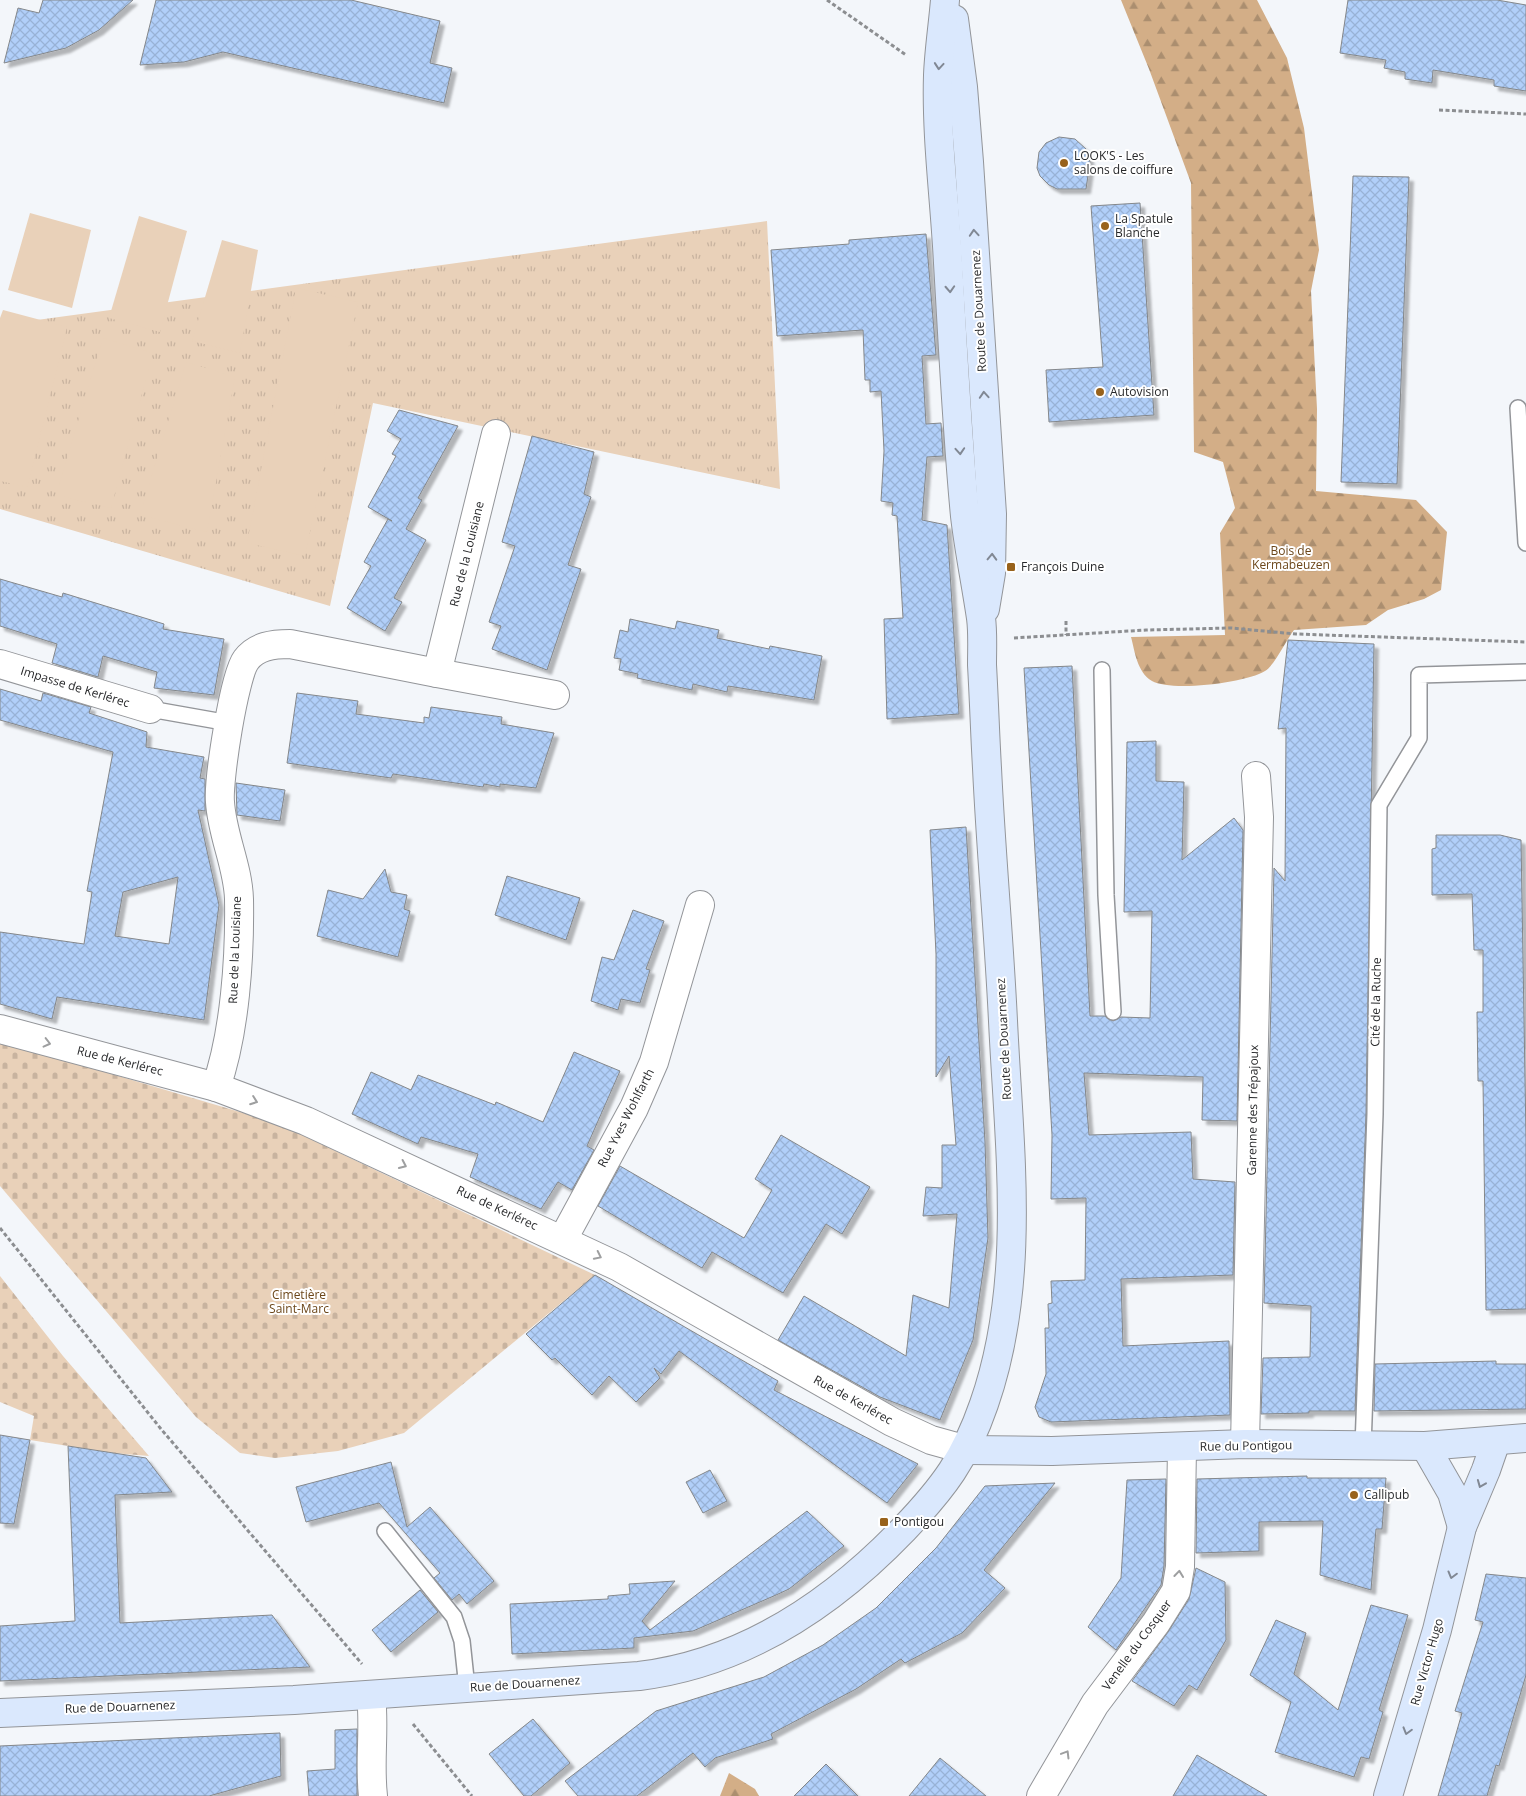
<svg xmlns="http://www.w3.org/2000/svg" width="1526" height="1796" font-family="'Open Sans',sans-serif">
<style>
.grass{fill:url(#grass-tufts)}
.forest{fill:url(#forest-firs)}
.cemetery{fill:url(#cemetery-stones)}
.green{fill:#e9d1b9}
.building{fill:url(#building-cross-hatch);stroke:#84878a;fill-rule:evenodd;filter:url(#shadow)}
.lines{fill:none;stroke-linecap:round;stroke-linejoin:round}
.lane-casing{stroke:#939599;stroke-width:18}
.street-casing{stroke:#939599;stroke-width:30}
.secondary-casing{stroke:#939599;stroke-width:30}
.path{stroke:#8c8e91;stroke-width:3;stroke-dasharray:4 2.5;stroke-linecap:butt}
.lane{stroke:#fff;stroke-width:15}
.street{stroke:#fff;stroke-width:28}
.secondary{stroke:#dae8fd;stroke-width:28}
.oneway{stroke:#818894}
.oneway2{stroke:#9e9fa0}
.poi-dot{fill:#98621b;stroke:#fff;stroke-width:2}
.labels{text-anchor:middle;stroke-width:4;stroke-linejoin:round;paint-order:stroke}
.poi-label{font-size:12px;fill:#28292b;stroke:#fff;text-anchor:start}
.street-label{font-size:12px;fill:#28292b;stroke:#fff}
.park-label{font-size:12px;fill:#6c471a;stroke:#fff}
</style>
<defs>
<pattern id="grass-tufts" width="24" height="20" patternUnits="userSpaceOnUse" patternTransform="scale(1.25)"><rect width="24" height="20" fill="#e9d1b9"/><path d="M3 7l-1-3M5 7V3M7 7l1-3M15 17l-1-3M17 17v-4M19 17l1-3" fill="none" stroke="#c8b39f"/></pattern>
<pattern id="forest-firs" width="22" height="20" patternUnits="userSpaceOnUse" patternTransform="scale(1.25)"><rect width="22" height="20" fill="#d3ae87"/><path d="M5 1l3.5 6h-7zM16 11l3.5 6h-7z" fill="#ab8e6f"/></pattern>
<pattern id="cemetery-stones" width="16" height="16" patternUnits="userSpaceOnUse" patternTransform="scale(1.25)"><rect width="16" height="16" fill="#e9d1b9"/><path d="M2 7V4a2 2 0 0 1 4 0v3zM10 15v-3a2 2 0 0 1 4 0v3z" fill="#c8b39f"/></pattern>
<pattern id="building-cross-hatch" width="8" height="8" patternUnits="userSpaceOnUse" patternTransform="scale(1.25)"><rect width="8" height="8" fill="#b1cff9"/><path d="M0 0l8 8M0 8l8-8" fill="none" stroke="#98b2d6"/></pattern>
<filter id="shadow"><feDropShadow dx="4.5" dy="4.5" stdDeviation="1" flood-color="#0004"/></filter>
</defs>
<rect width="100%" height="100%" fill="#f3f6fa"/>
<path class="grass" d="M767,221L780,489L373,403L330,606L0,509V325Z"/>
<g class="forest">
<path d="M1121,0H1257L1287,58L1304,128L1319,250L1311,291L1317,409L1316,491L1416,500L1447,532L1441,590L1424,599L1388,610L1366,625L1294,630C1287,639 1274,666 1265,671C1246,683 1171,692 1152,681C1137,672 1135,652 1131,637L1225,635L1220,533L1235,508L1223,462L1194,452L1191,183L1149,69Z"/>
<path d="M729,1773L755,1789L759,1796H720Z"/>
</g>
<g class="cemetery">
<path d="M0,1041L277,1123L595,1275L404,1433L338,1451L275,1458L240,1453L196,1417L0,1186Z"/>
<path d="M0,1276L63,1356L149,1456L113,1453L30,1440L34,1416L0,1402Z"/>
</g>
<g class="green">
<path d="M30,213L91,230L72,308L8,290Z"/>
<path d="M139,216L187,231L160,332L109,318Z"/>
<path d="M222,240L258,250L240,353L192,341Z"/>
<path d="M296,288L358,302L305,556L247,543Z"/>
<path d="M3,310L67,327L27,487L0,481V318Z"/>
<path d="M103,338L153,353L111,508L56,495Z"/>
<path d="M186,362L235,377L207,532L140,515Z"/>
</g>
<g class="building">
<path d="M43,0H133L99,30L66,48L4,63L18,8L39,13Z"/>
<path d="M156,0H351L440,21L430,63L452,68L444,103L223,52L184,62L140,65Z"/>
<path d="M1348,0H1497L1526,5V91L1494,86V80L1433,70L1432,83L1405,79V72L1384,68L1386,60L1340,53Z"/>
<path d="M1059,137L1075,139L1086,149L1090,162L1086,189H1057L1049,185L1040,176L1037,168L1039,152L1046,143Z"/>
<path d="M1353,176L1409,177L1397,484L1341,482Z"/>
<path d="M1140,203L1154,415L1049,422L1046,370L1103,367L1091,206Z"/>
<path d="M926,234L936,355L922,356L924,389L926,424L941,423L943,456L927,457L922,520L947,525L959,714L887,719L884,619L903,618L897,516L892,515L893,503L881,501L884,451L881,391L870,392V380H865L863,330L777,336L771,250L849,244V240Z"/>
<path d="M399,410L458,426L418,498L422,500L406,529L426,540L394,598L402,602L385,631L347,608L371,566L364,562L388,519L392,521L368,507L396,456L392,454L401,439L387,431Z"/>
<path d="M532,436L594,452L584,494L591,497L568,565L581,569L547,670L492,649L501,626L489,622L515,546L502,542Z"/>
<path d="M0,579L62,597L63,593L164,624L163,629L224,639L214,695L154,688L157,672L103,656L98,677L52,663L57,644L0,626Z"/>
<path d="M630,619L675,629L677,621L719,630L717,638L769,649L770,646L822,656L814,700L728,686L727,692L693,684L692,690L637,678L638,674L619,670L621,659L614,658L620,630L628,632Z"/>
<path d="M1288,640L1374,644L1366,1114L1355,1411H1309V1413L1261,1414L1263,1358L1310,1357L1311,1306L1264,1303L1274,868L1285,881L1286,728L1278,729Z"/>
<path d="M1072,666L1090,1016H1105L1113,1021L1121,1017L1150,1018L1152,911L1124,912L1127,742L1156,741V781L1184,782L1182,860L1234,818L1243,830L1237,1121L1202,1120L1203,1077L1084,1073L1089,1135L1191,1132L1193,1179L1235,1182L1233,1275L1121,1279L1123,1346L1229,1341L1230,1415L1051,1422L1039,1417L1035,1407L1046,1374L1045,1328H1049L1048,1304L1052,1303L1051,1281L1085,1280L1086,1198L1051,1199L1052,1135L1024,668Z"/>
<path d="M0,689L41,701L43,693L91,707L89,713L147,732L146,747L204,757L200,778L205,779V811L198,810L219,905L204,1020L57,997L52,1019L0,1004V932L84,944L92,892L87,891L113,752L0,720ZM178,877L169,944L115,936L123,892Z"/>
<path d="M297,693L358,701L356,714L424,723V717L429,718L431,707L502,717L501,724L554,733L536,788L500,784V787L484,784L483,787L393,774L391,778L287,763Z"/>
<path d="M236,783L285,790L280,821L237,815Z"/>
<path d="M966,827L985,1142L988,1238L973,1340L940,1420L880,1397L778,1340L804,1296L906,1356L913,1295L949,1308L957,1214L923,1216L926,1187L942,1188V1145H956L949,1056L936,1077V954L930,830Z"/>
<path d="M1436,835H1500L1521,840L1526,1138V1309L1486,1310L1483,1081H1478L1477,1012H1483V950H1474L1472,894L1432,895V849L1436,848Z"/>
<path d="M385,869L391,892L407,895L404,909L410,911L398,957L317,936L328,890L363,899Z"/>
<path d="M507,876L580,898L566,940L495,915Z"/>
<path d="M633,910L664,921L646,969L650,970L640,1003L621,999L618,1010L591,1001L602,957L614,960Z"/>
<path d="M574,1052L620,1071L587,1146L594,1150L572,1190L558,1182L541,1209L470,1177L478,1154L421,1137L418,1144L352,1114L371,1072L411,1090L418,1075L495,1105L496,1102L543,1122Z"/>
<path d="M781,1135L870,1187L842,1234L826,1224L783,1293L712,1252L702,1268L598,1206L620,1166L744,1238L772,1190L755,1179Z"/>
<path d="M595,1275L778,1381L774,1390L918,1464L887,1503L679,1351L661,1374L654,1368L660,1378L636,1402L609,1376L592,1395L555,1358L552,1360L526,1334Z"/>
<path d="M1496,1361V1364H1526V1409L1374,1411L1375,1364Z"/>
<path d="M0,1435L30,1440L14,1524L0,1523Z"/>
<path d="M68,1446L146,1458L172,1492L115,1495L120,1623L272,1615L310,1667L0,1681V1626L75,1621Z"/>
<path d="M391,1462L407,1527L430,1507L494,1581L467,1604L459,1594L452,1600L434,1578L440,1573L379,1503L306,1522L296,1487Z"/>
<path d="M710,1470L727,1501L703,1513L686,1482Z"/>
<path d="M1307,1476V1478H1386L1382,1529H1376L1371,1590L1320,1575L1323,1521L1259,1522V1551L1196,1553L1197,1479Z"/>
<path d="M1166,1479L1164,1566L1161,1585L1116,1650L1088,1627L1121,1578L1127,1480Z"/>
<path d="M1055,1483L984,1570L1005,1588L962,1633L905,1663L901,1659L856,1689L771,1734L773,1739L715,1758L705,1767L693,1753L637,1796H578L565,1781L656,1711L764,1677L823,1645L876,1608L936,1548L985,1486Z"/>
<path d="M807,1511L844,1546L789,1589L776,1595L693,1631L634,1638V1648L512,1654L510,1604L608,1599V1596L630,1594L629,1584L675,1581L642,1621L650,1630Z"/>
<path d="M1196,1568L1225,1582L1226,1640L1197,1690L1189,1685L1174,1706L1132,1681L1168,1632L1189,1599Z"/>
<path d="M1486,1574L1526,1578V1675L1499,1766L1496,1765L1487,1796H1438L1462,1713L1455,1711L1483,1622L1475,1620Z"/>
<path d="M420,1590L438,1612L391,1652L372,1630Z"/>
<path d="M1371,1605L1408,1615L1379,1710L1383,1712L1369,1759L1361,1757L1354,1777L1275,1752L1291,1702L1250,1675L1276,1620L1306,1633L1294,1674L1338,1710Z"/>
<path d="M533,1719L570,1763L531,1796H524L489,1754Z"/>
<path d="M357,1729V1796H309L307,1771L335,1769V1730Z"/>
<path d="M280,1733L281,1776L209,1796H0V1746Z"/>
<path d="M1197,1755L1267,1796H1173Z"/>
<path d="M940,1758L986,1796H909Z"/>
<path d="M826,1764L858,1796H794Z"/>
</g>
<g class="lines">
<defs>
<g id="lane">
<path d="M1518,408L1526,543"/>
<path d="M1102,670L1106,895L1113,1012"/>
<path d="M150,709L229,723"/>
<path d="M1363,1447L1375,1114L1379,805L1419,738V675L1526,672"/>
<path d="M385,1531L454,1617L462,1641L467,1688"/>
</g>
<g id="street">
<path d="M0,664L150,709"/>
<path d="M437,673L555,695"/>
<path d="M0,1029L216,1087L306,1121L619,1267L892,1422L931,1440L967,1450"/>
<path d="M216,1087C235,1033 240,957 239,899C238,866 222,835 220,802C218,781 234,676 246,660C256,646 273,644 290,644L437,673L496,434"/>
<path d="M563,1239L634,1108L654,1062L700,905"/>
<path d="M1245,1444L1259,817L1256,776"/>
<path d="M371,1695C375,1729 369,1762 373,1796"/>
<path d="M1041,1796L1095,1704L1156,1623L1176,1591L1180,1567L1182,1448"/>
</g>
<g id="secondary">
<path d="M954,19L963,87L969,162L992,514L991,573L985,609"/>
<path d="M1425,1446L1452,1493L1462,1527"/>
<path d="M967,1450L1052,1451L1245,1444L1425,1446L1526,1438"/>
<path d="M0,1713L294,1700L639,1676C745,1663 832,1604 904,1529C944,1487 965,1459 984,1404C1027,1281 1009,1148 1003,1021C999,937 991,853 987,768C985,734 984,699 982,665C982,649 983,633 981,618C976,584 969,550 965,516C957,432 953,347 948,263C945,201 936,137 938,75C939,50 943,25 945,0"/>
<path d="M1388,1796L1437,1630L1462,1527L1486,1470L1496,1441"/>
</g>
</defs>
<use href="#lane" class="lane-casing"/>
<use href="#street" class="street-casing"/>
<use href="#secondary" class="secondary-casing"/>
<g class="path">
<path d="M827,0L906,55"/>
<path d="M1439,110L1526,114"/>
<path d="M1066,621V635"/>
<path d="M1014,638L1146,630L1231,628L1296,634L1526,642"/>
<path d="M0,1228L161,1429L362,1664"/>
<path d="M413,1724L472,1796"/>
</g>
<use href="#lane" class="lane"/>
<use href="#street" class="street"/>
<use href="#secondary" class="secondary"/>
</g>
<defs><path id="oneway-chevron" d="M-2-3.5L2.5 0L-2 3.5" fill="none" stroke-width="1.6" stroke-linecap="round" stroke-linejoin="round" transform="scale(1.25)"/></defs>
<g class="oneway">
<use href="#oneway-chevron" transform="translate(939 66) rotate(95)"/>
<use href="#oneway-chevron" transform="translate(974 233) rotate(-94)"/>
<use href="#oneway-chevron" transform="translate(950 289) rotate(87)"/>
<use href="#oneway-chevron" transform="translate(984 395) rotate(-94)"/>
<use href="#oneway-chevron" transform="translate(960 451) rotate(86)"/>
<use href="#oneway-chevron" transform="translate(992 557) rotate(-88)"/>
<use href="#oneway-chevron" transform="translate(1481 1484) rotate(112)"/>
<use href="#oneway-chevron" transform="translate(1452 1575) rotate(105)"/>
<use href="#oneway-chevron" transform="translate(1407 1731) rotate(106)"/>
</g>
<g class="oneway2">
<use href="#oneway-chevron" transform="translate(47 1043) rotate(14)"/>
<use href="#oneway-chevron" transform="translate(254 1101) rotate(20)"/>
<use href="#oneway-chevron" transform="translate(403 1165) rotate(25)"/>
<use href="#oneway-chevron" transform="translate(598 1256) rotate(26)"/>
<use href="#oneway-chevron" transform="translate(1179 1574) rotate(-84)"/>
<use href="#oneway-chevron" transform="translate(1066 1754) rotate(-59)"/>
</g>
<g class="poi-dot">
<circle cx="1064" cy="163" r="5"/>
<circle cx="1105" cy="226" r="5"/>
<circle cx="1100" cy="392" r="5"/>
<rect x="1006" y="562" width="10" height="10" rx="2.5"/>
<circle cx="1354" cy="1495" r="5"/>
<rect x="879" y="1517" width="10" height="10" rx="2.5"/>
</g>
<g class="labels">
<g class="poi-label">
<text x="1074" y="160">LOOK'S - Les<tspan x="1074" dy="14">salons de coiffure</tspan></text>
<text x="1115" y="223">La Spatule<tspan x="1115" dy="14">Blanche</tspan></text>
<text x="1110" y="396">Autovision</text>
<text x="1021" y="571">François Duine</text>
<text x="1364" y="1499">Callipub</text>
<text x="894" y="1526">Pontigou</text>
</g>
<g class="street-label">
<text transform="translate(979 311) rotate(-93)" y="4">Route de Douarnenez</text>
<text transform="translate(467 554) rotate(-76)" y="4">Rue de la Louisiane</text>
<text transform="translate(75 687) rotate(17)" y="4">Impasse de Kerlérec</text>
<text transform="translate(235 950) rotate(-88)" y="4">Rue de la Louisiane</text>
<text transform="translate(1376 1002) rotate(-89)" y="4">Cité de la Ruche</text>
<text transform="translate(1004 1039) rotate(-93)" y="4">Route de Douarnenez</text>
<text transform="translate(120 1061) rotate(14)" y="4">Rue de Kerlérec</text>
<text transform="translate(1253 1110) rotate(-89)" y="4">Garenne des Trépajoux</text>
<text transform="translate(626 1118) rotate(-63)" y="4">Rue Yves Wohlfarth</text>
<text transform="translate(497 1208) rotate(25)" y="4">Rue de Kerlérec</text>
<text transform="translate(853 1400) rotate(29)" y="4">Rue de Kerlérec</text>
<text transform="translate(1246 1446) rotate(-1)" y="4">Rue du Pontigou</text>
<text transform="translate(1137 1645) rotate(-54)" y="4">Venelle du Cosquer</text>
<text transform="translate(1427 1662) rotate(-74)" y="4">Rue Victor Hugo</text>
<text transform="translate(525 1684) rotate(-4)" y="4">Rue de Douarnenez</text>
<text transform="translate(120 1707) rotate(-2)" y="4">Rue de Douarnenez</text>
</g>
<g class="park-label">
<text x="1291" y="555">Bois de<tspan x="1291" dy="14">Kermabeuzen</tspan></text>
<text x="299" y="1299">Cimetière<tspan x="299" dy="14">Saint-Marc</tspan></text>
</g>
</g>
</svg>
